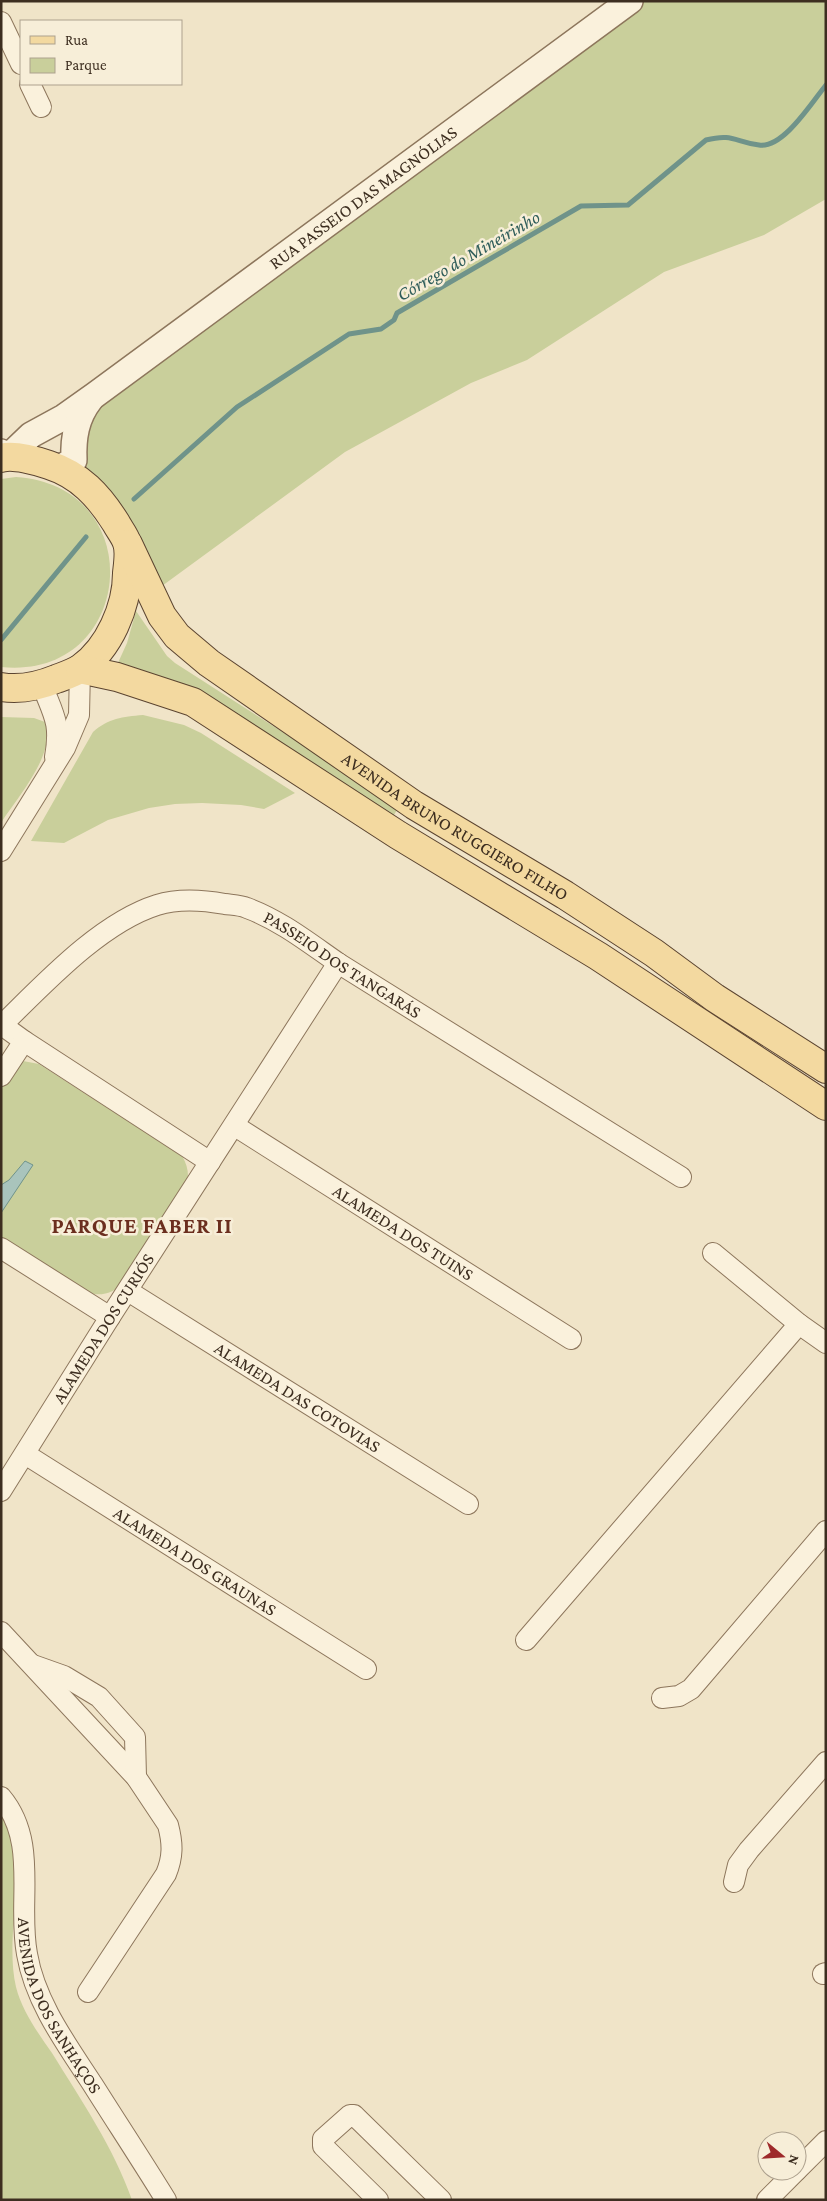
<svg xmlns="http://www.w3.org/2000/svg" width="827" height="2201" font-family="'Crimson Pro',serif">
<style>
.green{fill:#c9cf9b}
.water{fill:#a9c4bc;stroke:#6f938a}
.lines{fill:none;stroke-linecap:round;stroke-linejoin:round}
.stream{stroke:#6f938a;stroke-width:5}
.minor-casing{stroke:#8d765c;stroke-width:22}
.tertiary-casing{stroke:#8d765c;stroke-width:28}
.primary-casing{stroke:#5b4430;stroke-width:30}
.minor{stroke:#faf1dc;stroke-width:20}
.tertiary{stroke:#faf1dc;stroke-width:25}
.primary{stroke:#f3d9a0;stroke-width:28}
.labels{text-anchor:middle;stroke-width:5;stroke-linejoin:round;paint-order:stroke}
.street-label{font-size:18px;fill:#3d2e20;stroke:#f7eed8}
.water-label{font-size:19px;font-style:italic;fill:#2f5d5a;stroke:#f7eed8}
.district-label{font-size:22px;font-weight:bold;letter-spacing:1px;fill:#6b2e1e;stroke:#f7eed8}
</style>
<rect width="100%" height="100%" fill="#f0e4c8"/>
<g class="green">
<path d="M630,1H826V199L764,235L664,272L527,360L471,383L345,452L151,594L74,460L81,414Z"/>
<path d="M16,477C152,486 135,681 1,667V479Z"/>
<path d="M136,611L167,656L175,663L395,804L397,810L394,815L391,816L117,665L127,643Z"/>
<path d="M143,715L184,725L201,733L295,793L264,809L241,805L202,803L175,804L149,808L108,820L64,843L31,841L93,732C109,718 122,717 143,715Z"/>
<path d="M1,717L34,718L45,722C58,752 16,799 1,823Z"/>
<path d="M23,1061L39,1064L182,1156C188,1166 189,1174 187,1185L119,1287C108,1295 99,1296 86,1292L1,1238V1087L16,1063Z"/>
<path d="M1,1814C32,1866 3,1930 16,1987C22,2011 38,2033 52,2053C81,2100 114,2148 132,2200H1Z"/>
</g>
<path class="water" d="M25,1161L33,1165L1,1213V1185L9,1180Z"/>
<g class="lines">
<g class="stream">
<path d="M134,499L237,407L349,334L381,329L394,320L397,313L581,206L628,205L706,140C733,133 735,142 759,145C783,149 812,102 826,85"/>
<path d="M1,640L86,537"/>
</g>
<defs>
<g id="minor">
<path d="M1,22L21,64"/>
<path d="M30,84L41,107"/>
<path d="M42,685C54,716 61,723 55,757"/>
<path d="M1,851L65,748L79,715L80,669"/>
<path id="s1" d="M2,1025C44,984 100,923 157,905C179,898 203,900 225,904C232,905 240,905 247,908C280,920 309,943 338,963L681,1177"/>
<path d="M2,1025L24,1041L210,1162"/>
<path d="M1,1076L24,1041"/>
<path id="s2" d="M235,1126L571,1339"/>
<path d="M1,1248L110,1317"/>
<path d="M713,1253L799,1324L826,1343"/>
<path id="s3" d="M128,1291L468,1504"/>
<path id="s4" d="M25,1454L366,1669"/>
<path id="s5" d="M1,1491L110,1317L338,963"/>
<path d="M1,1632L136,1777L168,1825C173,1844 173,1857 166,1874L88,1992"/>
<path d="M526,1640L799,1324"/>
<path d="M33,1665L64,1676L99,1697L135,1737L136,1777"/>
<path d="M662,1698L679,1696L691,1689L826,1531"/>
<path id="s6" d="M1,1797C39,1842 17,1902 27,1954C35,2002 67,2045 93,2085C117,2123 142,2161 166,2200"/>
<path d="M734,1882L738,1865L749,1850L826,1762"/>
<path d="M823,1974L826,1973"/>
<path d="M797,2170L826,2141"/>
<path d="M378,2200L323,2146V2139L350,2115H354L357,2118L441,2200"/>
<path d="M767,2200L796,2171"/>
</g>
<g id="tertiary">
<path id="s7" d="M1,452L9,456L31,435L64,417L95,395L630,1"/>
<path d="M59,468L74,460C73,438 76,418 90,400"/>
</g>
<g id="primary">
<path d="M1,458C13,454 37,461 49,465C80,475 99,496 116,523C119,529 125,536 127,543C130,551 128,564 127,573C127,607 109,648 81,668C74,673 64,676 56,679C39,686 20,690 1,687"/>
<path id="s8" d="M128,544L162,616L177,636L209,663L414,805L565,895L654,953L715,998L826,1069"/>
<path d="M80,669L117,677L193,702L398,835L598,956L826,1106"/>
</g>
</defs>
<use href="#minor" class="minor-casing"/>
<use href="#tertiary" class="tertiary-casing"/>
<use href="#primary" class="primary-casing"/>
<use href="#minor" class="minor"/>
<use href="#tertiary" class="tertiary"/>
<use href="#primary" class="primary"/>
</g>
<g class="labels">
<g class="street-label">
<text dy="6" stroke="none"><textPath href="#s7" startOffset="448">RUA PASSEIO DAS MAGNÓLIAS</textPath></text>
<text dy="6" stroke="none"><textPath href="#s8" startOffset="442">AVENIDA BRUNO RUGGIERO FILHO</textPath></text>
<text dy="6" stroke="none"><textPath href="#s1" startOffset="400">PASSEIO DOS TANGARÁS</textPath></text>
<text dy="6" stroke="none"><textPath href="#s2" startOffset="199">ALAMEDA DOS TUINS</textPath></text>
<text dy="6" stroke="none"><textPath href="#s5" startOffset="192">ALAMEDA DOS CURIÓS</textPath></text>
<text dy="6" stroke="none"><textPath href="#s3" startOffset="200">ALAMEDA DAS COTOVIAS</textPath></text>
<text dy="6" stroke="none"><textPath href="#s4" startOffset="201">ALAMEDA DOS GRAUNAS</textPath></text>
<text dy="6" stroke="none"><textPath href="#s6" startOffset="222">AVENIDA DOS SANHAÇOS</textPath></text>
</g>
<g class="water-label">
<text transform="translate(468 255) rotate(-30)" y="7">Córrego do Mineirinho</text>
</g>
<g class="district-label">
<text x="142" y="1233">PARQUE FABER II</text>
</g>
</g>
<rect width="827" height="2201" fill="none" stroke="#3d2e20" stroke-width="5"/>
<rect x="20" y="20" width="162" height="65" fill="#f7eed8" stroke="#ada18e"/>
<rect x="30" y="36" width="25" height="8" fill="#f3d9a0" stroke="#ada18e"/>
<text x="65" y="45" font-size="15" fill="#3d2e20">Rua</text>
<rect x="30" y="58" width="25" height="15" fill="#c9cf9b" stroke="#ada18e"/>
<text x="65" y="70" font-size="15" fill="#3d2e20">Parque</text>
<g transform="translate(782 2156) rotate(108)"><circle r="24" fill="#f7eed8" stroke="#ada18e"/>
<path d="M0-4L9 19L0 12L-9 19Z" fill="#9e2a2b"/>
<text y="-8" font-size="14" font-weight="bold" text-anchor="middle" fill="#3d2e20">N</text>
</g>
</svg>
